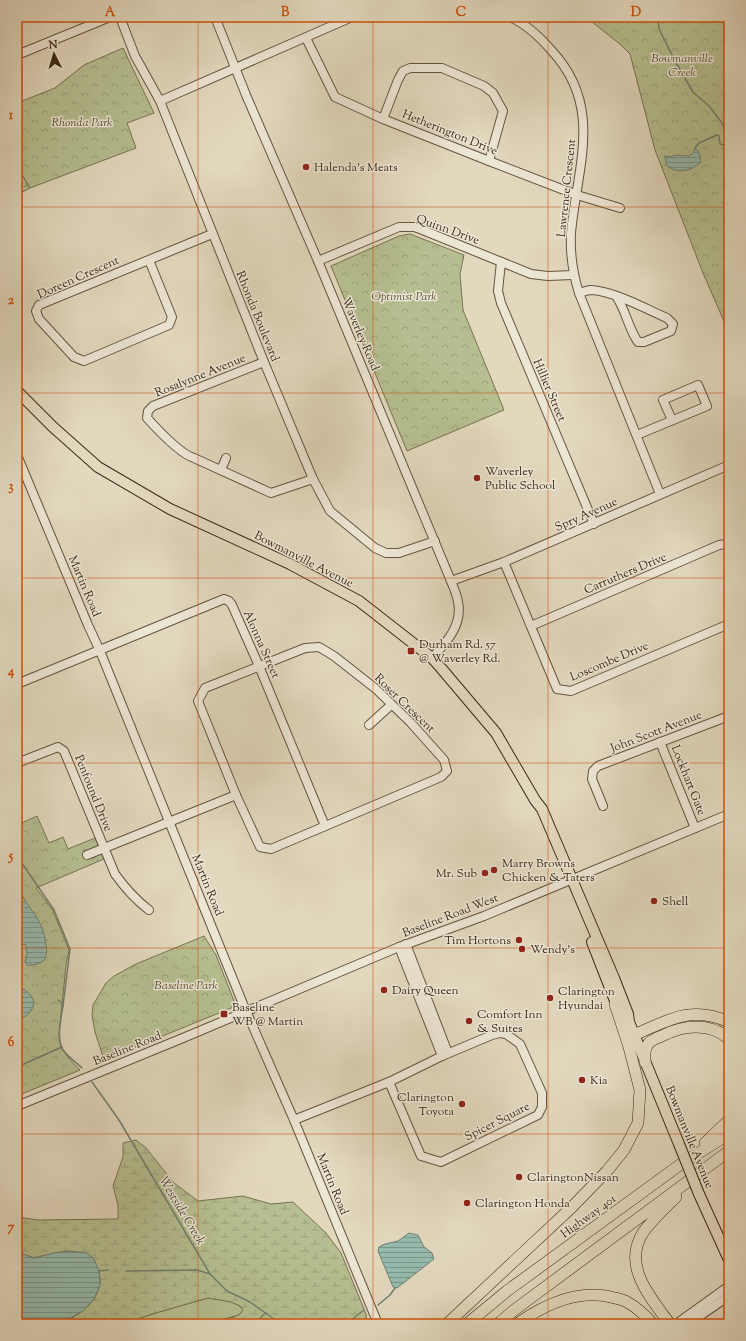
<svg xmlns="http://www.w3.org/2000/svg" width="746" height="1341" font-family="'Sorts Mill Goudy',serif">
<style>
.green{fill:#b5be90;stroke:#787352}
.forest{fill:url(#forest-firs);stroke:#787352}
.wetland{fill:url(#wetland-marsh);stroke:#787352}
.park{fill:url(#park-crowns);stroke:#787352}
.water{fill:url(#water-rules);stroke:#718070}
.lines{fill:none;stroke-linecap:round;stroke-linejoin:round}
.stream{stroke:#718070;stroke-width:1.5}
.minor-casing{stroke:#64543f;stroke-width:10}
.major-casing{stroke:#3a2815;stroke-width:12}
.highway-casing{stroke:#3a2815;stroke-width:12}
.minor{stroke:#ece6d5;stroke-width:8}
.major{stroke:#e2d8be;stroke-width:10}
.highway{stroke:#e2d8be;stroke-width:11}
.major-bridge-casing{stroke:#3a2815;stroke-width:12;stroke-linecap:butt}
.major-bridge{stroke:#e2d8be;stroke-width:10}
.grid{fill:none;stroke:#ce520d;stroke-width:1;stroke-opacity:0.55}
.poi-dot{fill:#8f2418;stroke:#ece6d5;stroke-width:1.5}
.labels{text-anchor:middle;stroke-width:3;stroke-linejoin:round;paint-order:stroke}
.park-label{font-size:12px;font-style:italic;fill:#594e34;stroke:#ece6d5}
.street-label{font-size:12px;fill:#3a2815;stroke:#ece6d5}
.poi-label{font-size:12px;fill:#3a2815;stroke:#ece6d5;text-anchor:start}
.water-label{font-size:13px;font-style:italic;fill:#514c3b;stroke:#ece6d5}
.neatline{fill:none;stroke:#ce520d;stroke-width:1.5}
.grid-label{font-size:13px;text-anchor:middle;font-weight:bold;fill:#ce520d}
</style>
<defs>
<pattern id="forest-firs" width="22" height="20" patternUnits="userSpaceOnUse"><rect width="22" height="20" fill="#b5be90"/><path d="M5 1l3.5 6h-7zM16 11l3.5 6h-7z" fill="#9ca37b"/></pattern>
<pattern id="wetland-marsh" width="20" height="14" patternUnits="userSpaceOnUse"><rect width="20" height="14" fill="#b5be90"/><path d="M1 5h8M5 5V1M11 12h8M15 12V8" fill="none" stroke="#9ca37b"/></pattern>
<pattern id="park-crowns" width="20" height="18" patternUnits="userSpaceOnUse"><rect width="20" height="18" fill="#b5be90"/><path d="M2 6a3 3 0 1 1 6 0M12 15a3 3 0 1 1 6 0" fill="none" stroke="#9ca37b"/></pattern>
<pattern id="water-rules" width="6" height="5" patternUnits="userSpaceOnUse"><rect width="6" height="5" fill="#95baad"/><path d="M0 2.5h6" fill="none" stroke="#7b978c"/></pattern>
</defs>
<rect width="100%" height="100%" fill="#e2d8be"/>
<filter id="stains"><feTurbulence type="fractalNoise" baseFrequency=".005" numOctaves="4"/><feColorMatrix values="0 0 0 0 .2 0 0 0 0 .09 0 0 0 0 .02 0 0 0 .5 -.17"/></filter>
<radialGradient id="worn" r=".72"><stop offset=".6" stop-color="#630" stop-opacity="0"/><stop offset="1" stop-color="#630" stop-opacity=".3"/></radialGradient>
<path class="green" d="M208,1298C219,1300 237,1300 243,1310L239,1315L208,1324H121L159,1312Z"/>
<path class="forest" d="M17,166L30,188L17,195Z"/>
<path class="wetland" d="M136,1140L146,1148L174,1183L198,1201L243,1196L271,1204L293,1202L326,1233L341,1253L366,1314L367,1324H243L233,1317L214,1324H208L239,1315L243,1310L240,1306L231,1302L208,1298L159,1312L121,1324H58C76,1318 97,1304 100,1283C100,1279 100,1275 99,1271L70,1251L54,1253L34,1258L23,1254L17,1243V1217L38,1220L118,1219V1205L113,1186L123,1157V1143Z"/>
<g class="park">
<path d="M586,17H729V333L703,273L655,150L630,54L621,45Z"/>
<path d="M123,48L154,113L127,123L136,148L30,188L17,166V103L55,88L84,65Z"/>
<path d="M410,234L464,255L460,274L463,310L504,410L407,451L331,266L399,236Z"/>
<path d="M37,816L49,843L63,837L68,849L95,838L104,859L36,888L53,911L69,950L66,965L59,1035C60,1052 69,1058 80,1070L17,1096V825Z"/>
<path d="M204,936L216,955L236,1006L104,1060L95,1032L92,1015L93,1005L106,983L114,976L136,964Z"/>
</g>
<g class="water">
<path d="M695,148C700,152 701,157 700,163C691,171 675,175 666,164V159L664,156H665L670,157L676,155L689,156L694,152Z"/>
<path d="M17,884C25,908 44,917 46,945C47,950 47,955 44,960C40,964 34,965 30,965L28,966L25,962L27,955L26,945L21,944L17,936Z"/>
<path d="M17,987C40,993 38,1014 17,1020Z"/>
<path d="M409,1233L418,1235L424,1247L432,1253L434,1259L397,1288L393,1287L378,1251L379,1247L385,1244L398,1241Z"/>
<path d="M17,1243L23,1254L34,1258L54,1253L70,1251L87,1253L94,1259L99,1271L100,1285L94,1299L83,1311L63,1322L58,1324H17Z"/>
</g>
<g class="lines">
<g class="stream">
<path d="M658,17L659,29L675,61L693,92L709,106L722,123L729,143"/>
<path d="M695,148L699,143L717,135L719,136L720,144L729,146"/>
<path d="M17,856L54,910L70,949L63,1006"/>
<path d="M58,1000L61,1002L63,1006C61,1019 56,1038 63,1050C68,1057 76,1062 82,1068"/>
<path d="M17,1067L62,1047"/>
<path d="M92,1082L119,1120L210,1274L227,1291L250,1302L281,1324"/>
<path d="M99,1271L108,1270"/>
<path d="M126,1271L197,1270L210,1274"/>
<path d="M378,1305L390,1295L395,1288"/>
<path d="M249,1324L259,1321L262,1316L266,1313"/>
<path d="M350,1324V1321L364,1310"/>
</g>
<defs>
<g id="minor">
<path d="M120,17L135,56L160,101L264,362L313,479L330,511L375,548L386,553H399L435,541"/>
<path d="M215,17L246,95L318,261L451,581C454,588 457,595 458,602C463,625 446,643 432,658"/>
<path d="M510,17C526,24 540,37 552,51C604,107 577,167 571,233C570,253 573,274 579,293L660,494"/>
<path d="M306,38L335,97L383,119L489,161L577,195L620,208"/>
<path d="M17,55L110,17"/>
<path d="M160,101L352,17"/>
<path d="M383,119L398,80L403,71L410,68H442L484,86L493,93L503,111L489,161"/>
<path d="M149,260L172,317L169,325L84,361L74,357L39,319L36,311L39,305L212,234"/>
<path d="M318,261L399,227H414L420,229L531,274L548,276L573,275"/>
<path d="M501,262L498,291L501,303L594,524"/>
<path d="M579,293C583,292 587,290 591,290C614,291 646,309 667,318L673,324L671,331L644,342H638C628,328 626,310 616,296"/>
<path d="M264,362L153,406L148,411L147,418C157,429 180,454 194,458L271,493L313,479"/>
<path d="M637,435L707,406L698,385L663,400L672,420"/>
<path d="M17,455L88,625L100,651L243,1004L294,1120L378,1324"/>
<path d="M221,470L226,458"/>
<path d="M504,562L557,689L571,691L729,624"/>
<path d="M451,581L504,562L729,465"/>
<path d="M531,626L719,545L727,544L729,546"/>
<path d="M319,647L334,656L376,689L411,723L444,760L447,771L441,777L271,849L260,847L236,795L198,701L205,688L305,648Z"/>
<path d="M17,684L224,599L229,601L232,605L259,666L325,826"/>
<path d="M369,725L391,705"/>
<path d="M660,742L695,828"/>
<path d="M17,763L58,747L64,751L115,874C125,888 136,900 149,910"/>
<path d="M603,806L592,779L593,771L598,766L729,716"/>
<path d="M87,855L236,795"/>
<path d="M406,944L448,1053"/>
<path d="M399,947L442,1056"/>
<path d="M500,1033L506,1034L520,1044L542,1093V1107L538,1115L441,1162L421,1156L389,1082L442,1056L492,1035Z"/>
<path d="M17,1106L183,1038L399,947L484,916L729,814"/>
<path d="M294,1120L389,1082"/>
<path d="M676,1324L729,1286"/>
<path d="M688,1324L729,1296"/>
</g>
<g id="major">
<path d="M17,391L53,427L98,467L170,509L290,564L359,601L432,658L441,668L496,733L535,800L542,809L614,978L628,1014L629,1022L679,1144"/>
<path d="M592,942L619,1011"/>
<path d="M699,1194L729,1260"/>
</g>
<g id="highway">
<path d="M634,1035C668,1020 692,1005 729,1022"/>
<path d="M645,1062C645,1056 644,1051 647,1046C649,1041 656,1038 662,1036C683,1025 710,1022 729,1039"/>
<path d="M705,1143L729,1120"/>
<path d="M447,1324L572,1207L607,1171L624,1150L638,1123L640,1090L629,1047L615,1004"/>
<path d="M467,1324L507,1291L681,1164L729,1134"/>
<path d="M498,1324L513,1311L729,1151"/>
<path d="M517,1324C545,1304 581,1288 615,1298C619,1299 624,1300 627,1302C636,1307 646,1316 653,1324"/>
<path d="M670,1324C650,1297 621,1265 644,1231C653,1219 665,1208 676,1197"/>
</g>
</defs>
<use href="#minor" class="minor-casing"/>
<use href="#major" class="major-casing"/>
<use href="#highway" class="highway-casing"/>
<use href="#minor" class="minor"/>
<use href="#major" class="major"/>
<use href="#highway" class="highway"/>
<defs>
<path id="major-bridge" d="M679,1144L699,1194"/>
</defs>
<use href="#major-bridge" class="major-bridge-casing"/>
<use href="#major-bridge" class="major-bridge"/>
</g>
<path class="grid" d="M198,17V1324M373,17V1324M548,17V1324M17,207H729M17,393H729M17,578H729M17,763H729M17,948H729M17,1134H729"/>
<g class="poi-dot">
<circle cx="306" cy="167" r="4"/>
<circle cx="477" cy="478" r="4"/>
<rect x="407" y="647" width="8" height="8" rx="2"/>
<circle cx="494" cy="870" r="4"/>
<circle cx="485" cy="873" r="4"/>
<circle cx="654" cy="901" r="4"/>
<circle cx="519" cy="940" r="4"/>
<circle cx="522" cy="949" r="4"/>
<circle cx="384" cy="990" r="4"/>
<circle cx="550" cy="998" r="4"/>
<rect x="220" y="1010" width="8" height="8" rx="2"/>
<circle cx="469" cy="1021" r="4"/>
<circle cx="582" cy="1080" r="4"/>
<circle cx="462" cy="1104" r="4"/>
<circle cx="519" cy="1177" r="4"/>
<circle cx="467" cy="1203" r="4"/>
</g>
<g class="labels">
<g class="park-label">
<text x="682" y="62">Bowmanville<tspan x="682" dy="14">Creek</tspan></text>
<text x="82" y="126">Rhonda Park</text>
<text x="404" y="300">Optimist Park</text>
<text x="186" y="989">Baseline Park</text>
</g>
<g class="street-label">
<text transform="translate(450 132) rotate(22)" y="4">Hetherington Drive</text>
<text transform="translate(566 188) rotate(-84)" y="4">Lawrence Crescent</text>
<text transform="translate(448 229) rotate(20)" y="4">Quinn Drive</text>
<text transform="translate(78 277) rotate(-24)" y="4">Doreen Crescent</text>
<text transform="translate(258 316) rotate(68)" y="4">Rhonda Boulevard</text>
<text transform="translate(361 334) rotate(67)" y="4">Waverley Road</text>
<text transform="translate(200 375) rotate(-22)" y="4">Rosalynne Avenue</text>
<text transform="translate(550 390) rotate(67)" y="4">Hillier Street</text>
<text transform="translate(586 514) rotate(-24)" y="4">Spry Avenue</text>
<text transform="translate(304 559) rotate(27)" y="4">Bowmanville Avenue</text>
<text transform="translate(625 573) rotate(-23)" y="4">Carruthers Drive</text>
<text transform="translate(85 586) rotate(67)" y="4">Martin Road</text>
<text transform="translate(262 644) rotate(66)" y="4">Alonna Street</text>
<text transform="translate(609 661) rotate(-23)" y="4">Loscombe Drive</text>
<text transform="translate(405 703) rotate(44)" y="4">Roser Crescent</text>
<text transform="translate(656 731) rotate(-21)" y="4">John Scott Avenue</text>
<text transform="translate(689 780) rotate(68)" y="4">Lockhart Gate</text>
<text transform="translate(94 793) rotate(68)" y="4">Penfound Drive</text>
<text transform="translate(208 885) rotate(68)" y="4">Martin Road</text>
<text transform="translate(450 915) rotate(-21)" y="4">Baseline Road West</text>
<text transform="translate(127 1048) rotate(-22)" y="4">Baseline Road</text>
<text transform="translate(497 1121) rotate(-27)" y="4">Spicer Square</text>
<text transform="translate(690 1137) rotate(68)" y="4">Bowmanville Avenue</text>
<text transform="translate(333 1184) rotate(68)" y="4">Martin Road</text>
<text transform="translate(588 1216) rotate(-36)" y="4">Highway 401</text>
</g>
<g class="poi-label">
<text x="314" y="171">Halenda's Meats</text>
<text x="485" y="475">Waverley<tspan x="485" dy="14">Public School</tspan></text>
<text x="419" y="648">Durham Rd. 57<tspan x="419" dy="14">@ Waverley Rd.</tspan></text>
<text x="502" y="867">Marry Browns<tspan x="502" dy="14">Chicken &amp; Taters</tspan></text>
<text x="477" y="877" text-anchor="end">Mr. Sub</text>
<text x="662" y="905">Shell</text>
<text x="511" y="944" text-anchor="end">Tim Hortons</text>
<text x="530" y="953">Wendy's</text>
<text x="392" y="994">Dairy Queen</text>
<text x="558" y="995">Clarington<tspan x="558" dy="14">Hyundai</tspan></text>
<text x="232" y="1011">Baseline<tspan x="232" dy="14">WB @ Martin</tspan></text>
<text x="477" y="1018">Comfort Inn<tspan x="477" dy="14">&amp; Suites</tspan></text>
<text x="590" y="1084">Kia</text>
<text x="454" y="1101" text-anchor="end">Clarington<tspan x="454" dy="14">Toyota</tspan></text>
<text x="527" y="1181">ClaringtonNissan</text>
<text x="475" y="1207">Clarington Honda</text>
</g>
<g class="water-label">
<text transform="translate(183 1210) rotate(59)" y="5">Westside Creek</text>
</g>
</g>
<rect width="746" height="1341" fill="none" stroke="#e2d8be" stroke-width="44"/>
<g transform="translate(54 54) rotate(355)" stroke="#ece6d5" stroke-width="3" paint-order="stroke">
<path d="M0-3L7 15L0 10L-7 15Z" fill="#3a2815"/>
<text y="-6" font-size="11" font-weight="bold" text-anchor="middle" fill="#3a2815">N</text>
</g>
<rect x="22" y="22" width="702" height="1297" class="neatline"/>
<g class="grid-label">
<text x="110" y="16">A</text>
<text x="285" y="16">B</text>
<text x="461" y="16">C</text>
<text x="636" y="16">D</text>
<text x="11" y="119">1</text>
<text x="11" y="304">2</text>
<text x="11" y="490">3</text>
<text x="11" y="675">4</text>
<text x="11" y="860">5</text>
<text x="11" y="1046">6</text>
<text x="11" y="1231">7</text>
</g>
<rect width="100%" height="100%" filter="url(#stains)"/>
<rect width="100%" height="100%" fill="url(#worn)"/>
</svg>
